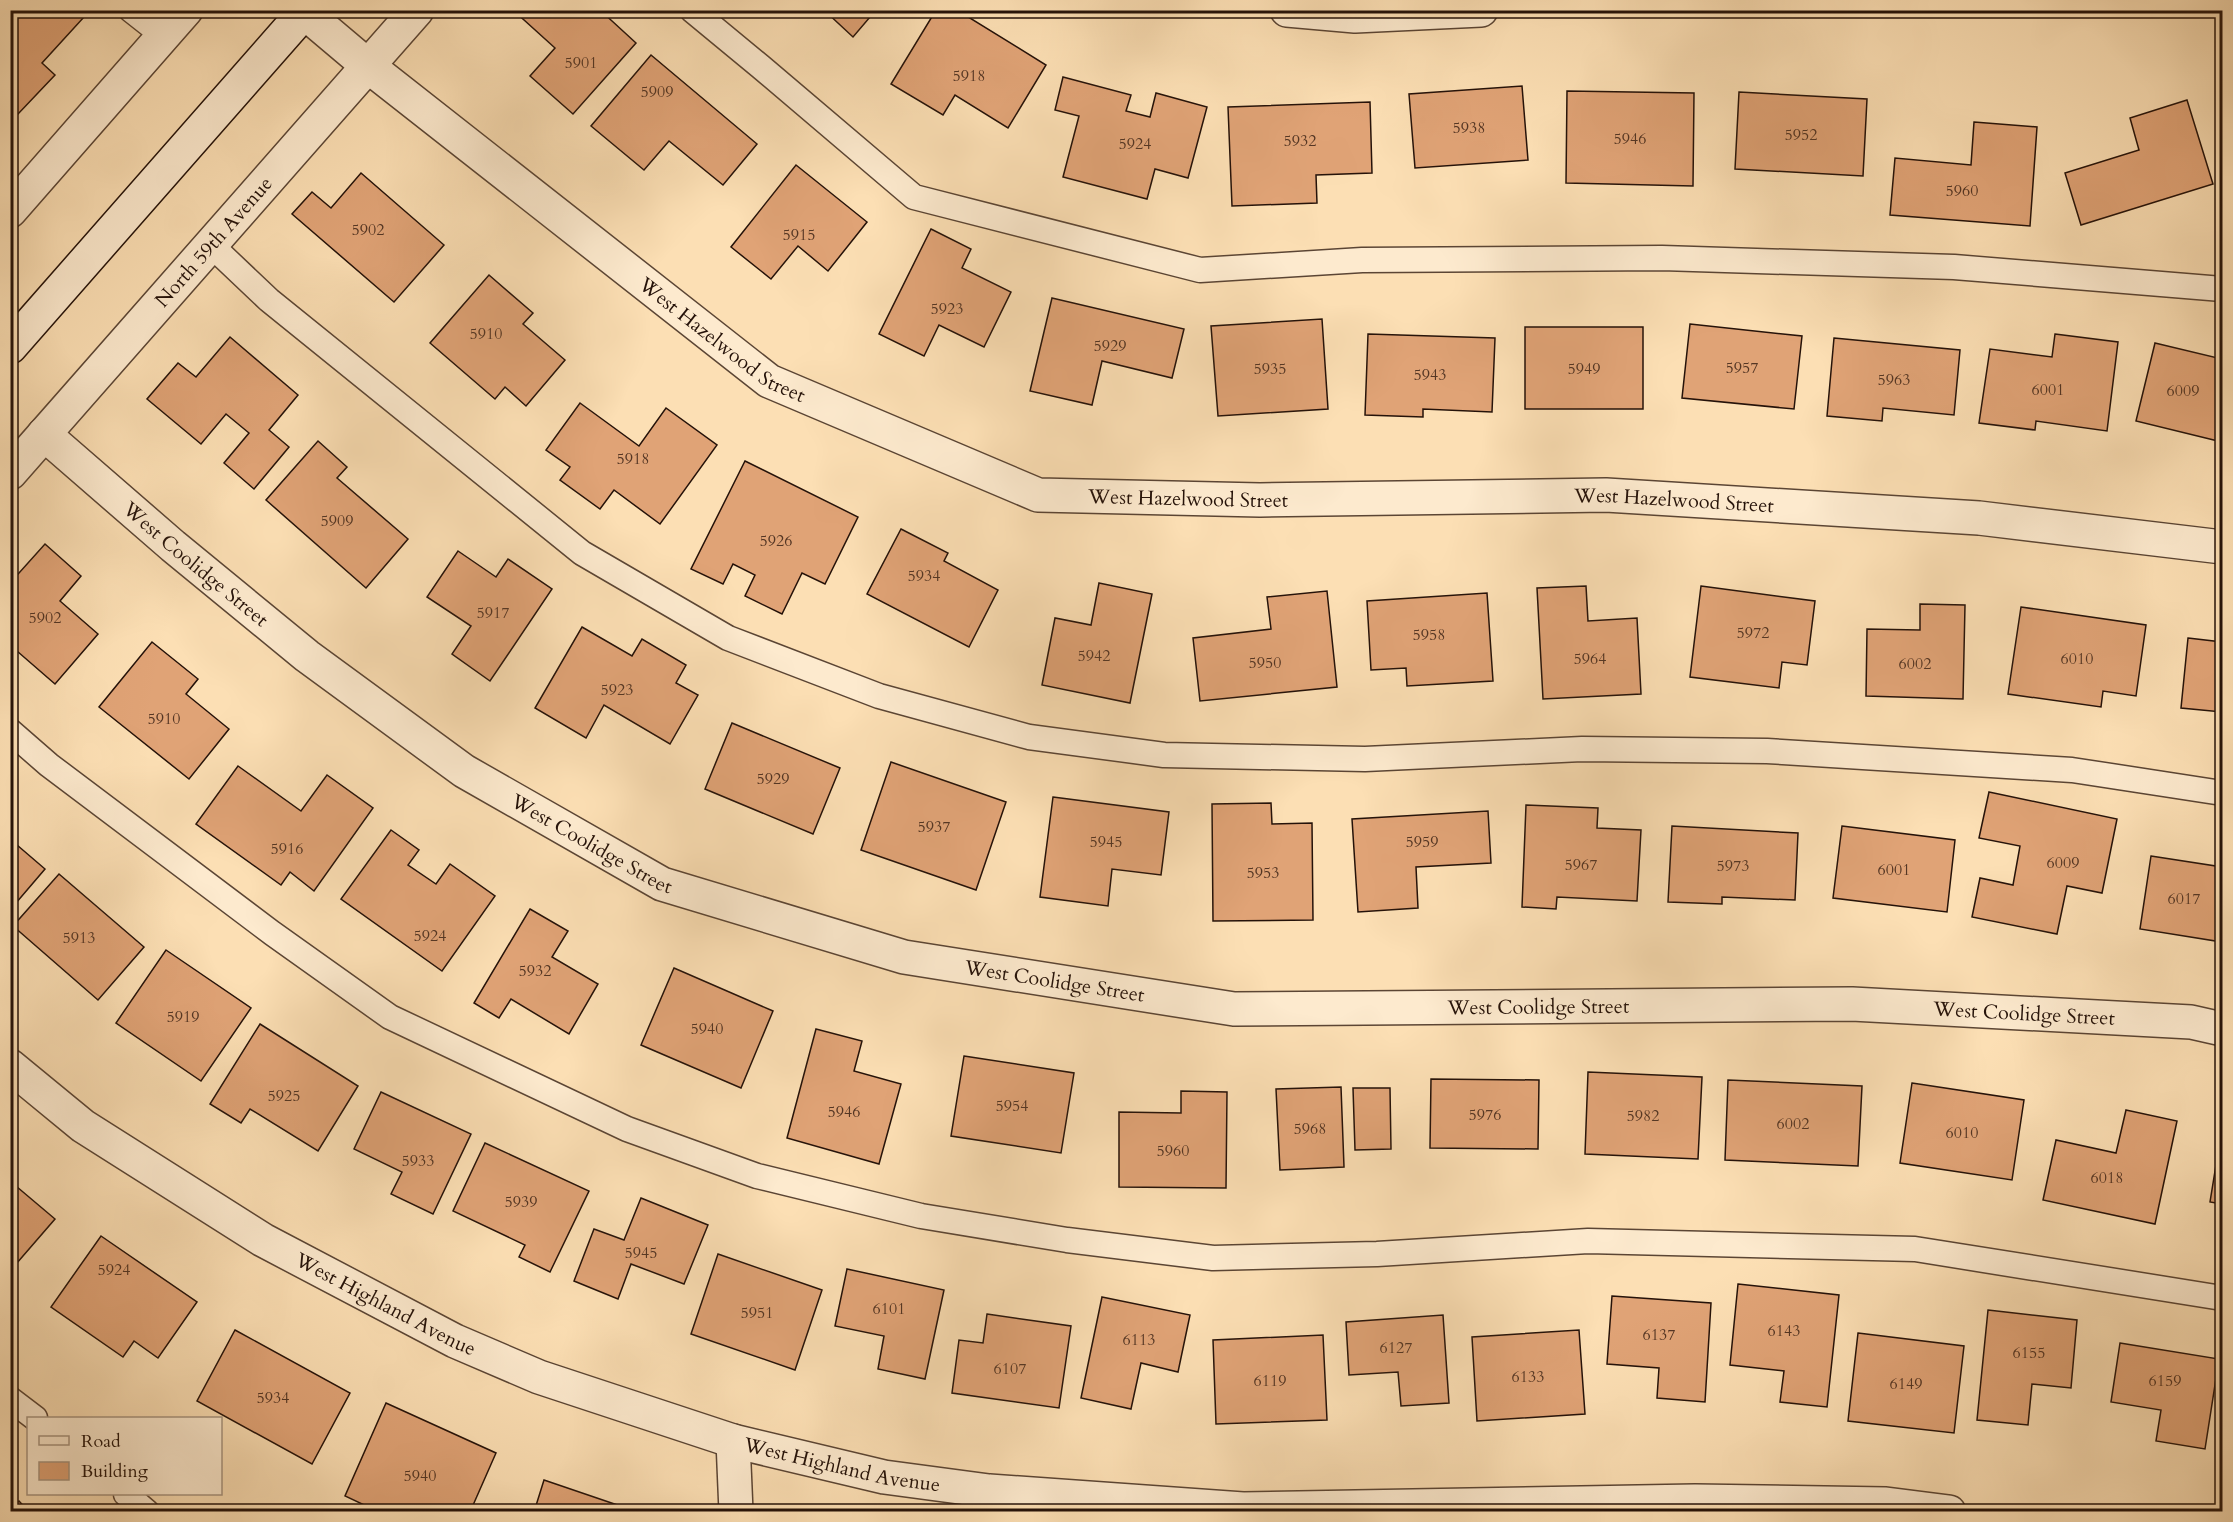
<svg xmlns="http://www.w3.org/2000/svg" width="2233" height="1522" font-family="Cardo,serif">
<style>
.building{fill:#e0a376;stroke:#251209;stroke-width:1.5}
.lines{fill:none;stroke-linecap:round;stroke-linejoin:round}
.service-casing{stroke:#5b4534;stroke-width:27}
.minor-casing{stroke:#5b4534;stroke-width:36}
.secondary-casing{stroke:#251209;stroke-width:36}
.service{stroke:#fdeace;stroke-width:24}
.minor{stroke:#fdeace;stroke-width:33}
.secondary{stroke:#fdeace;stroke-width:33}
.labels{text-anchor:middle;stroke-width:4.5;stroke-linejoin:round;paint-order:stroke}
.number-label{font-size:16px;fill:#543624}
.street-label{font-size:20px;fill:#251209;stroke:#fdeace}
</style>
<rect width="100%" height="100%" fill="#fcdfb4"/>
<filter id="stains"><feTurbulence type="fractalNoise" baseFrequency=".00333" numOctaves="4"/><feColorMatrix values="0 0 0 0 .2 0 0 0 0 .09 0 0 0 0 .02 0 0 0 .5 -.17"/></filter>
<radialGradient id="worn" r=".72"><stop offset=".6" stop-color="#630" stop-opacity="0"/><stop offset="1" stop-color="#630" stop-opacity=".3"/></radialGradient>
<g class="building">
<path d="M10,10H78L84,17L42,63L55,75L18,114L10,107Z"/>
<path d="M513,10H600L636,43L573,114L530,76L555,48Z"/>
<path d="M824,10H876L853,37Z"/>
<path d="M936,10H957L1046,65L1008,128L955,95L943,115L891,84Z"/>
<path d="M651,55L757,144L723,185L669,141L644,170L591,126Z"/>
<path d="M1063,77L1131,95L1126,111L1150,117L1156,93L1207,107L1188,178L1155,169L1147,199L1063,177L1079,116L1055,110Z"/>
<path d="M1522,86L1528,160L1415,168L1409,94Z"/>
<path d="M1567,91L1694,93L1693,186L1566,183Z"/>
<path d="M1739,92L1867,99L1863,176L1735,169Z"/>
<path d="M2187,100L2213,184L2081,225L2065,173L2139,150L2130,118Z"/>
<path d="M1370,102L1372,173L1316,175L1317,203L1232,206L1228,107Z"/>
<path d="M1974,122L2037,127L2030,226L1890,215L1895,158L1971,165Z"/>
<path d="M796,165L867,222L828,271L798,246L771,279L731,247Z"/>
<path d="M361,173L444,245L394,302L292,214L312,192L331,208Z"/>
<path d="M931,229L971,249L962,268L1011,292L984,347L939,325L924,356L879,334Z"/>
<path d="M489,275L533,313L523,324L565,360L526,406L505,387L495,399L430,343Z"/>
<path d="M1052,298L1184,329L1172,378L1102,361L1092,405L1030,391Z"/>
<path d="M1322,319L1328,409L1218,416L1211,326Z"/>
<path d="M1690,324L1802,336L1794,409L1682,398Z"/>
<rect x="1525" y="327" width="118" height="82"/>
<path d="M1368,334L1495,338L1492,412L1423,409V417L1365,415Z"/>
<path d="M2055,334L2118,342L2107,431L2036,421L2035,430L1979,423L1990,349L2052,357Z"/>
<path d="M230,337L298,395L269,430L289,447L254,489L224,463L249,433L226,414L201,444L147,399L178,363L196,377Z"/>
<path d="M1834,338L1960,350L1954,415L1883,408L1882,421L1827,416Z"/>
<path d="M2155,343L2222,359V442L2136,421Z"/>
<path d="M580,403L639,446L666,408L717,445L660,524L614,490L600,509L560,480L570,467L546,450Z"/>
<path d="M318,441L347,467L337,478L408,539L366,588L266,500Z"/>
<path d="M745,461L858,517L825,584L802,573L782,614L745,596L755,575L733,564L723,584L691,569Z"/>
<path d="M901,529L948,553L944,561L998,590L969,647L867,594Z"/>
<path d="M45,544L81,576L60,601L98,634L55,684L10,645V583Z"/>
<path d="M458,551L496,577L508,559L552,589L490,681L452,654L471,626L427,597Z"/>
<path d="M1099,583L1152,594L1130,703L1042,685L1055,618L1091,625Z"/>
<path d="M1586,586L1588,621L1637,618L1641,694L1543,699L1537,588Z"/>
<path d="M1701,586L1815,601L1807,665L1782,662L1779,688L1690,677Z"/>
<path d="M1327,591L1337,687L1200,701L1193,638L1271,629L1267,597Z"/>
<path d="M1487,593L1493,681L1407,686L1406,668L1371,670L1367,601Z"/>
<path d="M1920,604L1965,605L1963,699L1866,696L1867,629L1920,630Z"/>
<path d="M2021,607L2146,625L2136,696L2103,691L2101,707L2008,694Z"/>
<path d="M582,627L632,656L642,639L686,665L676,683L698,695L670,744L604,705L586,738L535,708Z"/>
<path d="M2188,638L2222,642V712L2181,708Z"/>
<path d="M152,642L198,679L186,694L229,729L189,779L99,707Z"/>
<path d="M732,723L840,768L813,834L705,789Z"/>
<path d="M891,762L1006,802L976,890L861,850Z"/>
<path d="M238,766L301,811L327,775L373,808L314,891L290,872L281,885L196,824Z"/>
<path d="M1989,792L2117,819L2102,893L2067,886L2057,934L1972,917L1980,878L2013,885L2020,846L1979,838Z"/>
<path d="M1053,797L1169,812L1161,875L1112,869L1108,906L1040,897Z"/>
<path d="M1271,803L1272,824L1312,823L1313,920L1213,921L1212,804Z"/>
<path d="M1526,805L1598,808L1597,828L1641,830L1637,901L1557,897L1556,909L1522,907Z"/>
<path d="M1488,811L1491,863L1416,867L1418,908L1358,912L1352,819Z"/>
<path d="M1672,826L1798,833L1795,900L1722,897V904L1668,902Z"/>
<path d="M1842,826L1955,840L1947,912L1833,898Z"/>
<path d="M391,830L419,850L408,865L436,884L450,864L495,896L442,971L341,899Z"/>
<path d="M10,839L45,869L10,910Z"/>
<path d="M2151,856L2222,867V942L2140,929Z"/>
<path d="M59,874L144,947L98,1000L13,926Z"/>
<path d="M530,909L568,931L552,957L598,984L569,1034L511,999L499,1018L474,1003Z"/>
<path d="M166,950L251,1008L201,1081L116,1023Z"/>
<path d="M674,968L773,1011L741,1088L641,1045Z"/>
<path d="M260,1024L358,1086L318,1151L250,1109L241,1123L210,1104Z"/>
<path d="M816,1029L862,1041L854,1071L901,1084L879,1164L787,1138Z"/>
<path d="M964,1056L1074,1073L1061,1153L951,1136Z"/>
<path d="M1588,1072L1702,1077L1698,1159L1585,1154Z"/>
<path d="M1431,1079L1539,1080L1538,1149L1430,1148Z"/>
<path d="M1728,1080L1862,1086L1858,1166L1725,1160Z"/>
<path d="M1912,1083L2024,1100L2012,1180L1900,1163Z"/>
<path d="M1341,1087L1344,1167L1280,1170L1276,1089Z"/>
<path d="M1353,1088H1390L1391,1149L1355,1150Z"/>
<path d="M1181,1091L1227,1092L1226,1188L1119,1187V1112L1181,1113Z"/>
<path d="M381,1092L471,1134L433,1214L391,1194L402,1172L354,1149Z"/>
<path d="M2126,1110L2177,1121L2155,1224L2043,1200L2056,1140L2116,1153Z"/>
<path d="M2222,1128V1204L2210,1202Z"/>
<path d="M485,1143L589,1191L550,1272L519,1257L525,1245L453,1211Z"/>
<path d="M10,1181L55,1219L10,1271Z"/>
<path d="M641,1198L708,1225L684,1284L631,1264L618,1299L574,1281L594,1229L624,1240Z"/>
<path d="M101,1236L197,1302L158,1358L134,1341L123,1357L51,1307Z"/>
<path d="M718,1254L822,1290L795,1370L691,1334Z"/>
<path d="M847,1269L944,1290L925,1379L878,1369L884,1336L835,1326Z"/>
<path d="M1738,1284L1839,1295L1827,1407L1780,1402L1784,1371L1730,1365Z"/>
<path d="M1612,1296L1711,1303L1705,1402L1657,1398L1659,1368L1607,1364Z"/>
<path d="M1102,1297L1190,1315L1178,1372L1141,1363L1131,1409L1081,1398Z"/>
<path d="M1988,1310L2077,1320L2071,1388L2032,1384L2028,1425L1977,1420Z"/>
<path d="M987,1314L1071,1326L1059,1408L952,1393L959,1340L983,1343Z"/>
<path d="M1443,1315L1449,1403L1401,1406L1398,1372L1349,1375L1346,1322Z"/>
<path d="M235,1330L350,1393L312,1464L197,1401Z"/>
<path d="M1579,1330L1585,1414L1477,1421L1472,1337Z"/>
<path d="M1858,1333L1964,1346L1954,1433L1848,1421Z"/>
<path d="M1323,1335L1327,1420L1216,1424L1213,1340Z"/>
<path d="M2120,1343L2219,1359L2205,1449L2156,1441L2161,1410L2111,1402Z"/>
<path d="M386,1403L496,1453L470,1512H379L345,1496Z"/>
<path d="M544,1480L638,1512H534Z"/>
<path d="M19,1501L29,1512H10V1509Z"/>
</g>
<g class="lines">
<defs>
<g id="service">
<path d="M131,10L164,36"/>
<path d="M692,10L761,67L914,197L1200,270L1362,260L1662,258L1954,267L2222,289"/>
<path d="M211,245L269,300L582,553L728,638L879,696L1029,737L1164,755L1365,759L1582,749L1767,751L2072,770L2222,793"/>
<path d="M10,731L49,765L272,933L390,1017L627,1129L757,1176L921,1216L1067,1240L1213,1258L1377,1254L1588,1241L1915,1249L2222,1298"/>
<path d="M10,1399L35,1418"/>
<path d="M126,1494L147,1512"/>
</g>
<g id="minor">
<path d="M1287,10L1355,16L1481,10"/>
<path id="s1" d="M304,12L368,66L769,381L1038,495L1260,500L1606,495L1979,518L2222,547"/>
<path d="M10,211L186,10"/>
<path id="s2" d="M44,434L173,546L307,656L464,771L662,884L904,957L1234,1009L1852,1004L2191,1022L2222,1029"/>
<path id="s3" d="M10,473L417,10"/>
<path id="s4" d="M10,1066L83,1126L263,1240L455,1341L539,1377L733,1441L884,1477L989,1491L1243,1509L1695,1501L1886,1504L1949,1512"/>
<path d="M733,1441L736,1512"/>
</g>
<path id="secondary" d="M10,347L306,10"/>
</defs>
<use href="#service" class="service-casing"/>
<use href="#minor" class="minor-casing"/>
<use href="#secondary" class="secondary-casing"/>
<use href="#service" class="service"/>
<use href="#minor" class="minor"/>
<use href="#secondary" class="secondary"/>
</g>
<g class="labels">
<g class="number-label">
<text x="581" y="68">5901</text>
<text x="969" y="81">5918</text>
<text x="657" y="97">5909</text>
<text x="1469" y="133">5938</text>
<text x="1801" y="140">5952</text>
<text x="1630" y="144">5946</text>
<text x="1300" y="146">5932</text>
<text x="1135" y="149">5924</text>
<text x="1962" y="196">5960</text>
<text x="368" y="235">5902</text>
<text x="799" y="240">5915</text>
<text x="947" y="314">5923</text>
<text x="486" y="339">5910</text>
<text x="1110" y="351">5929</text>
<text x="1742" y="373">5957</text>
<text x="1270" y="374">5935</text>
<text x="1584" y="374">5949</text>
<text x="1430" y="380">5943</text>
<text x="1894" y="385">5963</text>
<text x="2048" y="395">6001</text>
<text x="2183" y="396">6009</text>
<text x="633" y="464">5918</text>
<text x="337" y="526">5909</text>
<text x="776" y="546">5926</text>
<text x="924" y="581">5934</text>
<text x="493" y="618">5917</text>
<text x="45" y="623">5902</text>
<text x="1753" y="638">5972</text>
<text x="1429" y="640">5958</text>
<text x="1094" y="661">5942</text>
<text x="1590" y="664">5964</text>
<text x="2077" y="664">6010</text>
<text x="1265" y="668">5950</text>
<text x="1915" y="669">6002</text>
<text x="617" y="695">5923</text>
<text x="164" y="724">5910</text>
<text x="773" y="784">5929</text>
<text x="934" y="832">5937</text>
<text x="1106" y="847">5945</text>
<text x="1422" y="847">5959</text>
<text x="287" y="854">5916</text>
<text x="2063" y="868">6009</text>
<text x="1581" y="870">5967</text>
<text x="1733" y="871">5973</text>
<text x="1894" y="875">6001</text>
<text x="1263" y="878">5953</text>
<text x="2184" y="904">6017</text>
<text x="430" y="941">5924</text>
<text x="79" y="943">5913</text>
<text x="535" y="976">5932</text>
<text x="183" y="1022">5919</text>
<text x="707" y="1034">5940</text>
<text x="284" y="1101">5925</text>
<text x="1012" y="1111">5954</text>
<text x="844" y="1117">5946</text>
<text x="1485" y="1120">5976</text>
<text x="1643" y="1121">5982</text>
<text x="1793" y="1129">6002</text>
<text x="1310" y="1134">5968</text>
<text x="1962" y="1138">6010</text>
<text x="1173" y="1156">5960</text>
<text x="418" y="1166">5933</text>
<text x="2107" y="1183">6018</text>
<text x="521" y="1207">5939</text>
<text x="641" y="1258">5945</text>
<text x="114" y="1275">5924</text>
<text x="889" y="1314">6101</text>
<text x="757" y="1318">5951</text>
<text x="1784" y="1336">6143</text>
<text x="1659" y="1340">6137</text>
<text x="1139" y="1345">6113</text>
<text x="1396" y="1353">6127</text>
<text x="2029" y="1358">6155</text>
<text x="1010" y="1374">6107</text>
<text x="1528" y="1382">6133</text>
<text x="1270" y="1386">6119</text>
<text x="2165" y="1386">6159</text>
<text x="1906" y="1389">6149</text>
<text x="273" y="1403">5934</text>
<text x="420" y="1481">5940</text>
</g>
<g class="street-label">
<text dy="7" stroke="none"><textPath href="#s3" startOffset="308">North 59th Avenue</textPath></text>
<text dy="7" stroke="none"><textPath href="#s1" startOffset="532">West Hazelwood Street</textPath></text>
<text dy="7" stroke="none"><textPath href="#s1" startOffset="1036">West Hazelwood Street</textPath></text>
<text dy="7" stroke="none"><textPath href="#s1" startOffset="1522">West Hazelwood Street</textPath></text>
<text dy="7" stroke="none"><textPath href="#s2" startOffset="200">West Coolidge Street</textPath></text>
<text dy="7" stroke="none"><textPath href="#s2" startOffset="686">West Coolidge Street</textPath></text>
<text dy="7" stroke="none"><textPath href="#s2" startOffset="1172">West Coolidge Street</textPath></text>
<text dy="7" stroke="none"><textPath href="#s2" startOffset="1658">West Coolidge Street</textPath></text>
<text dy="7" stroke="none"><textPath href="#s2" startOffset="2144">West Coolidge Street</textPath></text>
<text dy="7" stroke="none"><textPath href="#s4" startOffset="446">West Highland Avenue</textPath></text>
<text dy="7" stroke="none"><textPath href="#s4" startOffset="932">West Highland Avenue</textPath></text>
</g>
</g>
<rect width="2233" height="1522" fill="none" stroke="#fcdfb4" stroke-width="36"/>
<rect x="12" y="12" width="2209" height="1498" fill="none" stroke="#251209" stroke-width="3"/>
<rect x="18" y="18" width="2197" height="1486" fill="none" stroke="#251209" stroke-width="1.5"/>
<rect x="27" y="1417" width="195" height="78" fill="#fdeace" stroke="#a7947f" stroke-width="1.5"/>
<rect x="39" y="1436" width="30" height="9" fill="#fdeace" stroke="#a7947f" stroke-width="1.5"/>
<text x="81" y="1447" font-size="18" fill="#251209">Road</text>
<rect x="39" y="1462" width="30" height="18" fill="#e0a376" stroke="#a7947f" stroke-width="1.5"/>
<text x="81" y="1477" font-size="18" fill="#251209">Building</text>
<rect width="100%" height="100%" filter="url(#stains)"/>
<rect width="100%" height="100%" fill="url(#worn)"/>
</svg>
